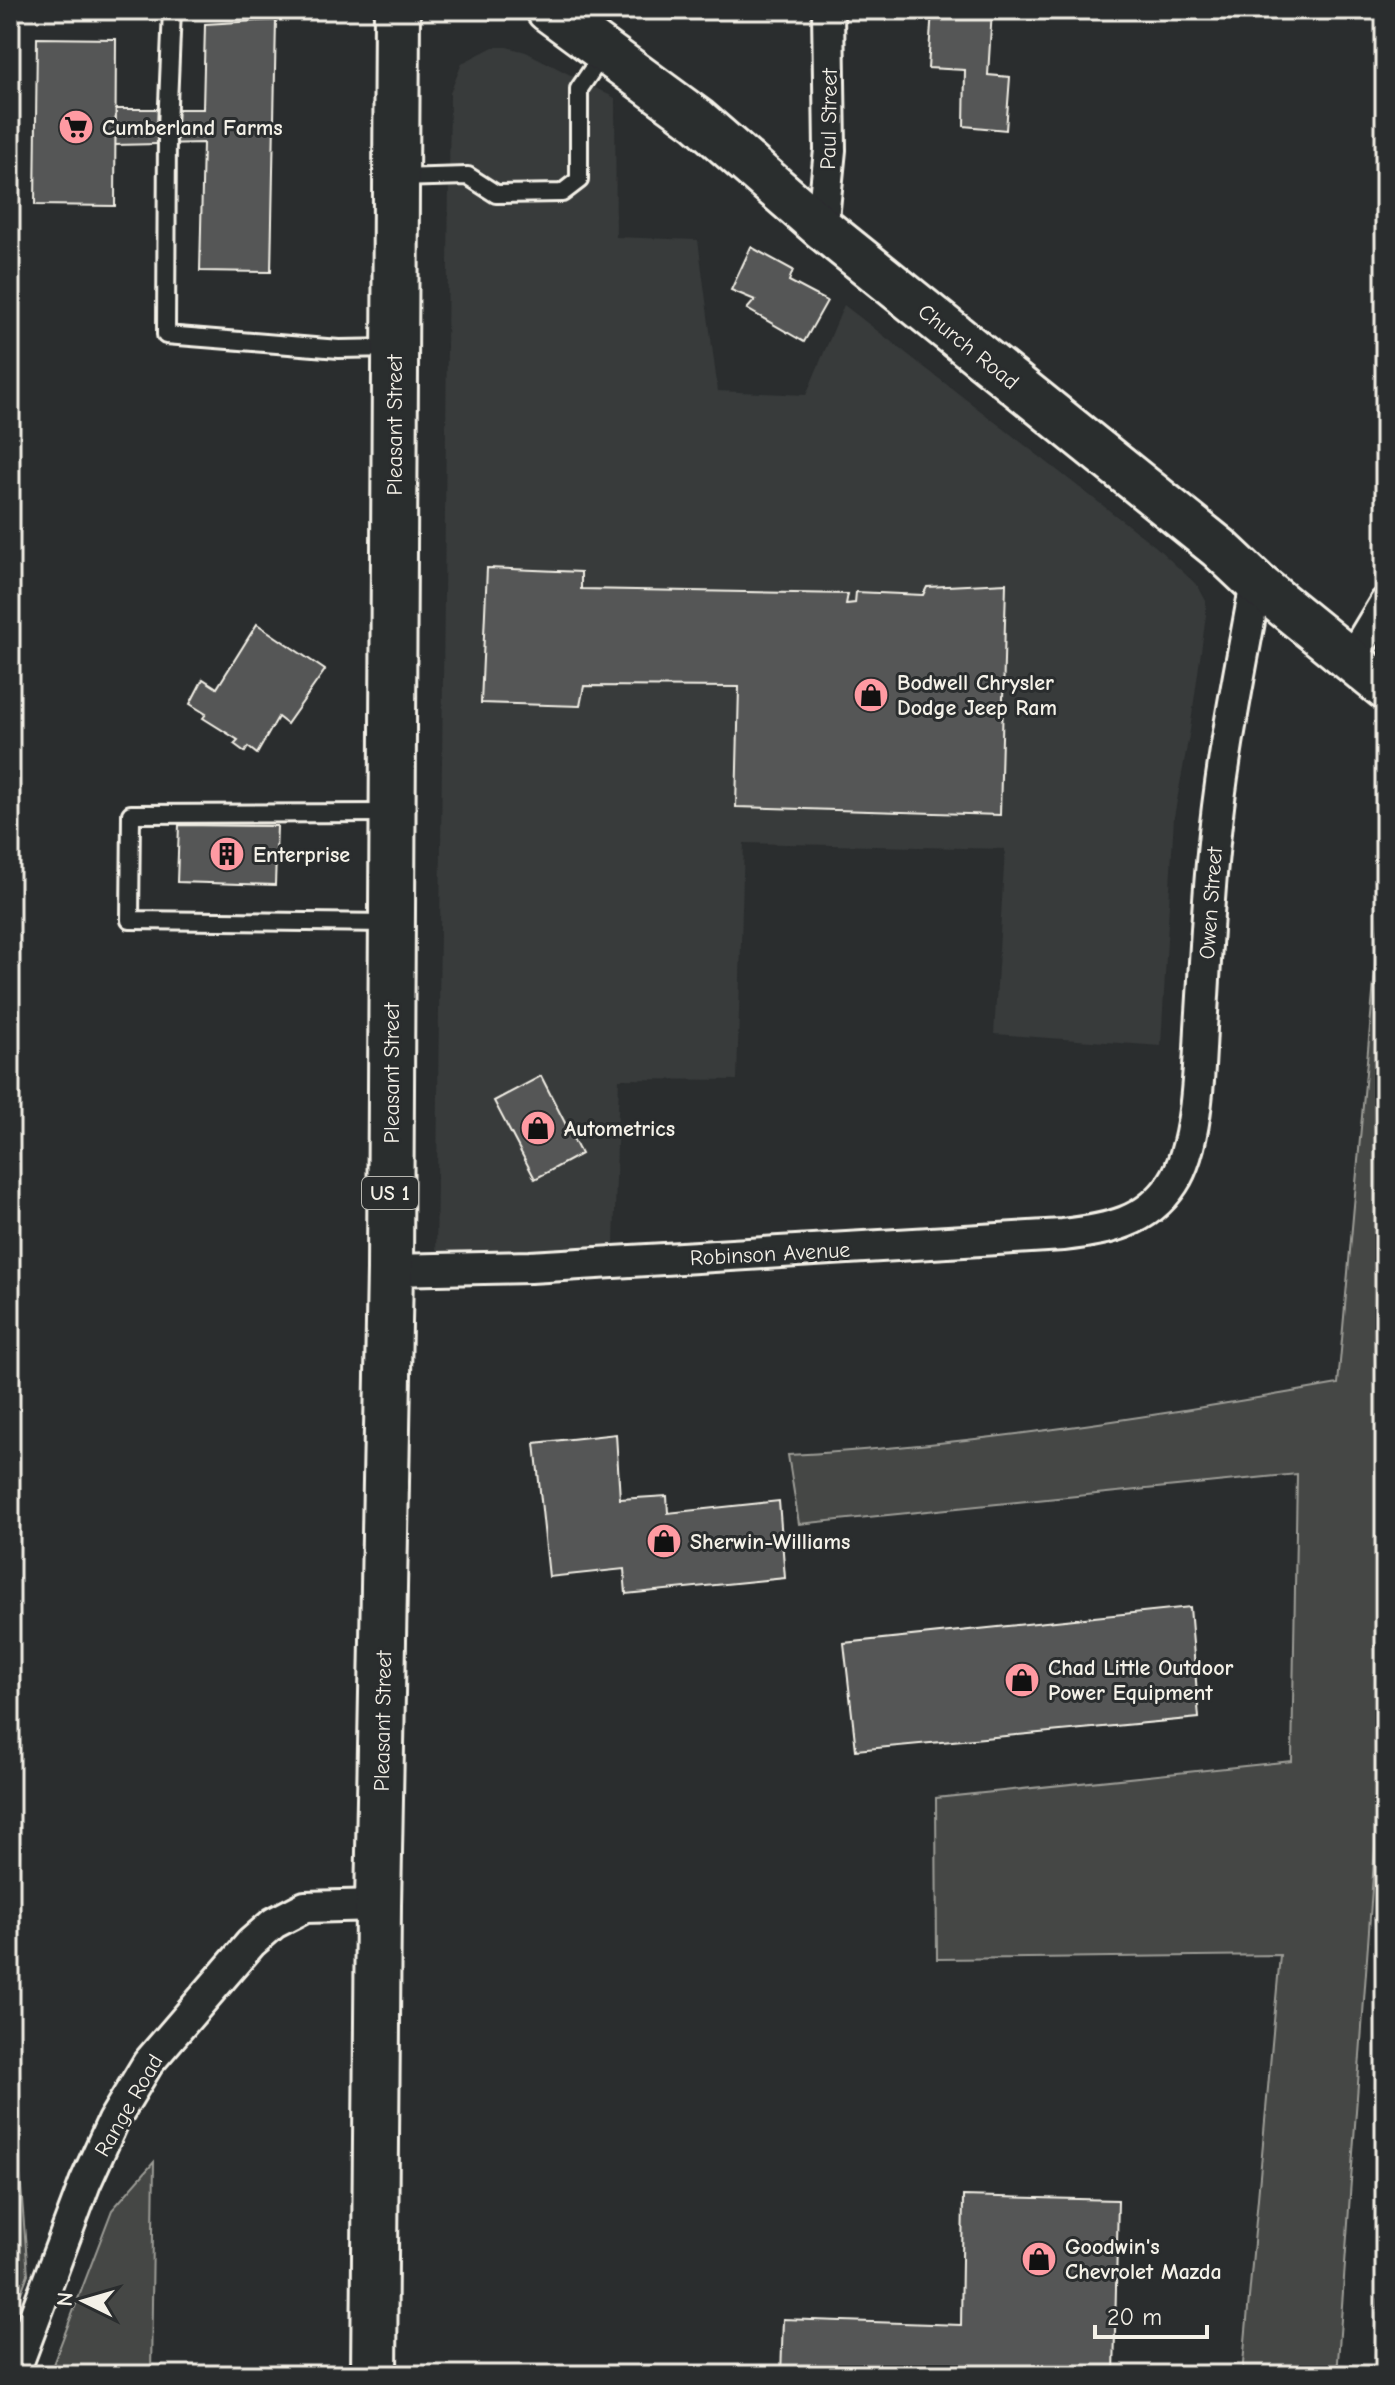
<svg xmlns="http://www.w3.org/2000/svg" width="1395" height="2385" font-family="'Comic Neue',sans-serif">
<style>
.built{fill:#373a3a}
.green{fill:#444645;stroke:#9c9c96;stroke-width:2}
.building{fill:#555756;stroke:#f4f1e8;stroke-width:2}
.lines{fill:none;stroke-linecap:round;stroke-linejoin:round}
.lane-casing{stroke:#f4f1e8;stroke-width:22}
.street-casing{stroke:#f4f1e8;stroke-width:36}
.secondary-casing{stroke:#f4f1e8;stroke-width:48}
.highway-casing{stroke:#f4f1e8;stroke-width:50}
.lane{stroke:#2a2d2e;stroke-width:16}
.street{stroke:#2a2d2e;stroke-width:30}
.secondary{stroke:#2a2d2e;stroke-width:42}
.highway{stroke:#2a2d2e;stroke-width:44}
.rail{stroke:#f4f1e8;stroke-width:6}
.labels{text-anchor:middle;stroke-width:6;stroke-linejoin:round;paint-order:stroke}
.shield{fill:#2a2d2e;stroke:#b7b6b0;stroke-width:2}
.shield-label{font-size:20px;font-weight:bold;fill:#f4f1e8}
.street-label{font-size:22px;fill:#f4f1e8;stroke:#2a2d2e}
.poi-label{font-size:22px;font-weight:bold;fill:#f4f1e8;stroke:#2a2d2e;text-anchor:start}
</style>
<rect width="100%" height="100%" fill="#2a2d2e"/>
<filter id="ink" filterUnits="userSpaceOnUse"><feTurbulence type="fractalNoise" baseFrequency=".0125" numOctaves="2"/><feDisplacementMap in="SourceGraphic" scale="16" xChannelSelector="R" yChannelSelector="G"/><feConvolveMatrix kernelMatrix="1 2 1 2 8 2 1 2 1" color-interpolation-filters="sRGB"/></filter>
<g filter="url(#ink)">
<path class="built" d="M493,47H507L526,52L615,98L616,237L698,240L718,391L806,395L844,305L1155,546L1198,586L1206,601V616L1190,730L1174,817L1161,1046L994,1034L1005,849L744,843L737,1080L619,1079L614,1246L436,1258L450,93L462,63Z"/>
<g class="green">
<path d="M1385,860V1708L1337,2375H1242L1280,1955L937,1959L936,1798L1292,1761L1297,1474L799,1524L788,1455C972,1445 1157,1416 1338,1384Z"/>
<path d="M10,2049L28,2274L10,2322Z"/>
<path d="M154,2162L151,2375H49L112,2210Z"/>
</g>
<g class="building">
<path d="M932,10H992L988,75L1010,77L1006,130L964,126L965,70L928,68Z"/>
<path d="M276,20L271,272L200,271L203,143L115,145L116,109H203L205,24Z"/>
<path d="M37,38L116,39L115,206L35,205Z"/>
<path d="M751,247L793,270L789,281L827,301L804,342L747,309L755,300L731,290Z"/>
<path d="M487,568L581,572V589L848,594L846,604L855,603L856,592L923,595L927,587L1006,583L1000,815L736,807L739,687L584,686L580,706L481,703Z"/>
<path d="M257,624L325,670L287,724L278,717L257,754L248,747L245,752L234,744L238,740L203,718L206,714L190,704L203,679L217,688Z"/>
<path d="M179,825L277,826L275,885L177,882Z"/>
<path d="M541,1076L581,1154L535,1179L494,1101Z"/>
<path d="M616,1434L620,1499L667,1496L668,1513L779,1501L785,1578L626,1594L624,1569L549,1577L535,1443Z"/>
<path d="M1190,1607L1199,1718L856,1750L844,1643Z"/>
<path d="M963,2196L1118,2200L1114,2375L921,2371V2375H781L783,2319L961,2325Z"/>
</g>
<g class="lines">
<defs>
<g id="lane">
<path d="M172,10L167,127L166,335L339,349L395,348"/>
<path d="M397,178L468,176L496,194L562,193L579,180V89L605,51"/>
<path d="M389,923L130,920L131,814L391,813"/>
</g>
<g id="street">
<path d="M822,228L830,150L828,10"/>
<path d="M1350,661L1385,603"/>
<path d="M390,1270L530,1267L1063,1235C1107,1230 1147,1223 1173,1183C1197,1147 1199,1071 1201,1028C1205,970 1207,911 1213,853C1221,762 1240,672 1256,583"/>
<path d="M13,2375L85,2183L113,2121L148,2063L251,1943L274,1923L305,1907L378,1905"/>
</g>
<path id="secondary" d="M548,10L698,120L822,228L1219,548L1256,583L1385,688"/>
<path id="highway" d="M374,2375L378,1905L390,1270L397,10"/>
</defs>
<use href="#lane" class="lane-casing"/>
<use href="#street" class="street-casing"/>
<use href="#secondary" class="secondary-casing"/>
<use href="#highway" class="highway-casing"/>
<use href="#lane" class="lane"/>
<use href="#street" class="street"/>
<use href="#secondary" class="secondary"/>
<use href="#highway" class="highway"/>
<path class="rail" d="M1376,2375L1385,2248"/>
</g>
</g>
<defs>
<symbol id="supermarket-disc" viewBox="-11 -11 22 22"><circle r="9.5" fill="#ff9aa2" stroke="#2a2d2e"/><path d="M-6-5.5h2.5l.6 2H6L4.5 2H-2.5L-4.4-4H-6ZM-1.5 3.2a1.3 1.3 0 1 0 .1 0ZM3 3.2a1.3 1.3 0 1 0 .1 0Z" fill="#111"/></symbol>
<symbol id="shop-disc" viewBox="-11 -11 22 22"><circle r="9.5" fill="#ff9aa2" stroke="#2a2d2e"/><path d="M-5-2.5h2.3a2.7 3.5 0 0 1 5.4 0H5L5.5 6h-11ZM-1.5-2.5h3a1.5 2.3 0 0 0-3 0Z" fill="#111"/></symbol>
<symbol id="building-disc" viewBox="-11 -11 22 22"><circle r="9.5" fill="#ff9aa2" stroke="#2a2d2e"/><path d="M-4-6H4V6H1V3H-1V6H-4ZM-2.5-4.3h1.7v1.8h-1.7ZM.8-4.3h1.7v1.8H.8ZM-2.5-1h1.7V.8h-1.7ZM.8-1h1.7V.8H.8Z" fill="#111"/></symbol>
</defs>
<g fill-rule="evenodd">
<use href="#supermarket-disc" x="56" y="107" width="40" height="40"/>
<use href="#shop-disc" x="851" y="675" width="40" height="40"/>
<use href="#building-disc" x="207" y="834" width="40" height="40"/>
<use href="#shop-disc" x="518" y="1108" width="40" height="40"/>
<use href="#shop-disc" x="644" y="1521" width="40" height="40"/>
<use href="#shop-disc" x="1002" y="1660" width="40" height="40"/>
<use href="#shop-disc" x="1019" y="2239" width="40" height="40"/>
</g>
<g class="labels">
<rect class="shield" x="362" y="1177" width="56" height="32" rx="6"/>
<g class="shield-label">
<text x="390" y="1200">US 1</text>
</g>
<g class="street-label">
<text transform="translate(828 119) rotate(-89)" y="8">Paul Street</text>
<text transform="translate(969 346) rotate(39)" y="8">Church Road</text>
<text transform="translate(394 425) rotate(-90)" y="8">Pleasant Street</text>
<text transform="translate(1210 903) rotate(-86)" y="8">Owen Street</text>
<text transform="translate(391 1073) rotate(-90)" y="8">Pleasant Street</text>
<text transform="translate(770 1253) rotate(-3)" y="8">Robinson Avenue</text>
<text transform="translate(382 1721) rotate(-89)" y="8">Pleasant Street</text>
<text transform="translate(128 2105) rotate(-60)" y="8">Range Road</text>
</g>
<g class="poi-label">
<text x="102" y="135">Cumberland Farms</text>
<text x="897" y="690">Bodwell Chrysler<tspan x="897" dy="25">Dodge Jeep Ram</tspan></text>
<text x="253" y="862">Enterprise</text>
<text x="564" y="1136">Autometrics</text>
<text x="690" y="1549">Sherwin-Williams</text>
<text x="1048" y="1675">Chad Little Outdoor<tspan x="1048" dy="25">Power Equipment</tspan></text>
<text x="1065" y="2254">Goodwin's<tspan x="1065" dy="25">Chevrolet Mazda</tspan></text>
</g>
</g>
<rect width="1395" height="2385" fill="none" stroke="#2a2d2e" stroke-width="40"/>
<rect x="20" y="20" width="1355" height="2345" fill="none" stroke="#f4f1e8" stroke-width="3" filter="url(#ink)"/>
<g transform="translate(84 2301) rotate(275)" stroke="#2a2d2e" stroke-width="6" paint-order="stroke">
<path d="M0-6L14 30L0 20L-14 30Z" fill="#f4f1e8"/>
<text y="-12" font-size="22" font-weight="bold" text-anchor="middle" fill="#f4f1e8">N</text>
</g>
<path d="M1095 2325v12h112v-12" fill="none" stroke="#f4f1e8" stroke-width="4"/>
<text x="1107" y="2325" font-size="24" fill="#f4f1e8" stroke="#2a2d2e" stroke-width="6" paint-order="stroke">20 m</text>
</svg>
